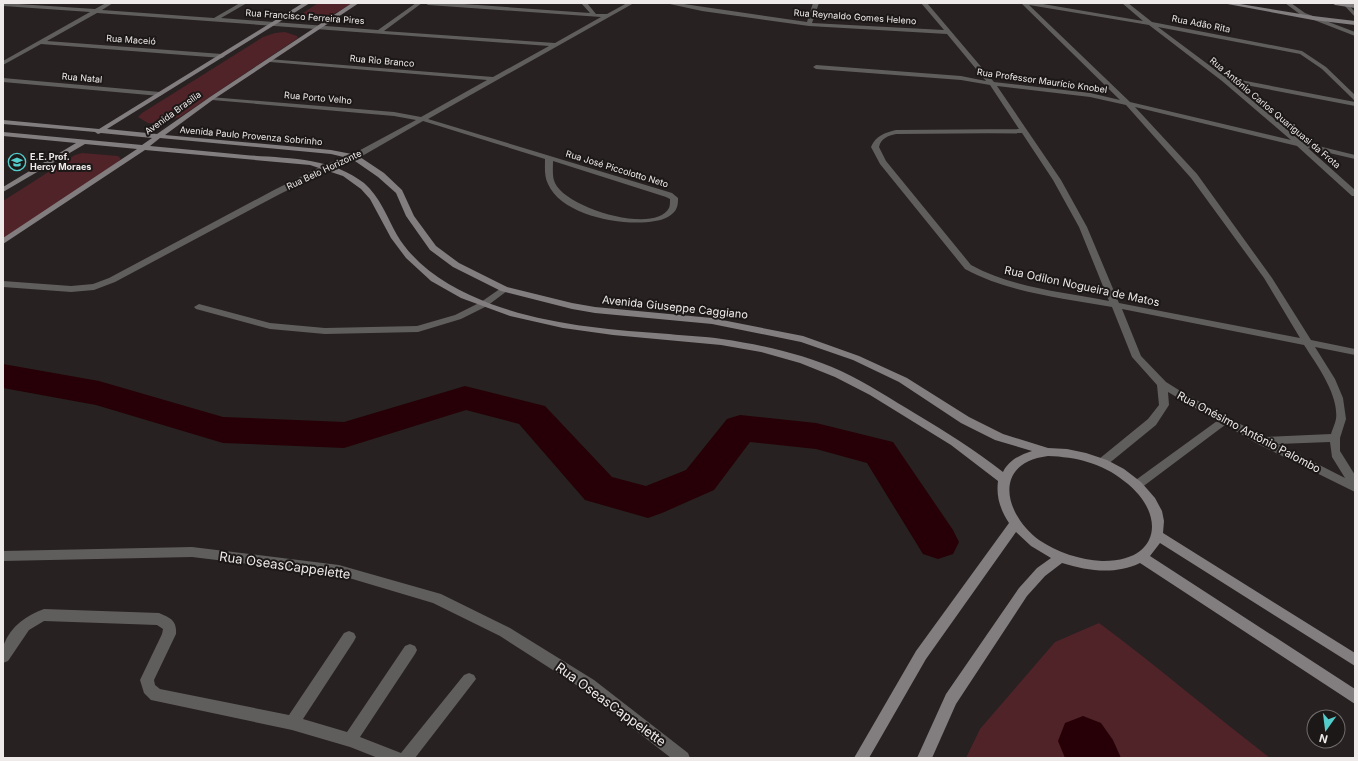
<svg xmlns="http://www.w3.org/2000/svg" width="1358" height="761" font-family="Inter,sans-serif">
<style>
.green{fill:#502329}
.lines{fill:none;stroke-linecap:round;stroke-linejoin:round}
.river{fill:#260006;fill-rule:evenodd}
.lane{fill:#605d5d;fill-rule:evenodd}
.street{fill:#605d5d;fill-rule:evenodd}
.secondary{fill:#827d7e;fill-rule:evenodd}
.labels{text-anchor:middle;stroke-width:4;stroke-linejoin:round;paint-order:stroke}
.far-street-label{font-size:9px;fill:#eeeaea;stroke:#1d1818}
.far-poi-label{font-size:9px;font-weight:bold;fill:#eeeaea;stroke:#1d1818;text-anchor:start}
.street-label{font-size:11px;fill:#eeeaea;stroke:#1d1818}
.near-street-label{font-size:13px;fill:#eeeaea;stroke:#1d1818}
</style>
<rect width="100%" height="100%" fill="#272121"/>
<g class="green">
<path d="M318,3H352C340,11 316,27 303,13Z"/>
<path d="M285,32L297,36L298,38L180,117L157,124L148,123L138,117L142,113L263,37L275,33Z"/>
<path d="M82,153L118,156L121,159L112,167L3,240V201L75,155Z"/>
<path d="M1099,623C1157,666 1213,714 1270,758H966L980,729L1055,642Z"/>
</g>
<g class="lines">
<g class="river">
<path d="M3,364L99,381L223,417L344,422L465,386L545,406L612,477L646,486L686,470L727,419L740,415L816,423L893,442L953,530L959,542L953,554L938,559L923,554L867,463L816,449L750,442L714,490L662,513L648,518L585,500L519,424L466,410L344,448L223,443L96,405L3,388Z"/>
<path d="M1083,716L1101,723L1113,740L1121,758H1065L1058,741L1065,723Z"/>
</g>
<path class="lane" d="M44,609L159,613C171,618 177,621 176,634L154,680L155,685L160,689L289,715L344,633L349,631L354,633L356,637L354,641L303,719L347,732L405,646L410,644L415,646L417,650L415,654L360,737L401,753L464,675L469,673L474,675L476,679L415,758H378L350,747L292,730L151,700L144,693L140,680L162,634L163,629L157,625L44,621L29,630L8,661L3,663C3,657 2,649 4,644C11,626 27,615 44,609Z"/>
<g class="street">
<path d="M3,3L95,9L106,3H113L102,10L214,18L240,3H247L221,18L378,30L416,3H422L384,31L555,43L601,17L428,5L425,3H450L590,13L581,3H587L596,14H607L627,3H634L428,119L672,193L678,198C678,201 678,204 677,207C674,216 663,220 655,221C624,227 562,216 548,184C544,176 545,167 545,159L423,121L357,159L330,169L280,194L115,282L94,290L71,292L3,287V281L71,286L93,284L109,278L274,190L324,165L351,155L416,120L394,116L212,100L210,99V97L394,112L421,117L487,80L270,62L267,60L268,59L493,77L549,46L97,13L47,41L222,54L225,56L222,58L41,44L3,65V61L90,12L3,6ZM553,161L666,197L670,199C670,202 670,206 669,208C655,235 566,208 555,183C552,177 553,168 553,161Z"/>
<path d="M665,3H677L807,22L813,3H819L812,23L944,30L921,3H927L994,82L1090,93L1120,100L1021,3H1037L1143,21L1122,3H1128L1152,22L1302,51L1326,67L1355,95V101L1322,69L1300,54L1158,27L1225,77L1355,102V106L1230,82L1302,142L1355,155V159L1308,148L1355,190V196H1352L1297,146L1135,107L1197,174L1272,278L1311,340L1355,349V355L1315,347L1335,379L1343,398L1346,419L1340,438V451L1355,475V492L1258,444L1225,425L1141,488L1137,489L1133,488L1131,485L1133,482L1217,421L1168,392L1169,405L1156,425L1107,465H1099L1097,462L1099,459L1148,419L1159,405L1157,385L1132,357L1112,307C1063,298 1009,293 965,269L880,164L871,147C876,135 885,133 896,130L1019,129L990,85L961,80L816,69L813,67L816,65L961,76L986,81L947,34L809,26L702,11ZM1029,5L1149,25L1222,81L1291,140L1130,102ZM997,86L1090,97L1126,105L1191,178L1264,278L1300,338L1119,303L1087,227L1061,180ZM1022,133L1053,180L1079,227L1109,301C1063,292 1013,288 971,265L886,161L879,147C881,138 888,136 896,134ZM1122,309L1304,345C1317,365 1339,395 1336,419C1335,424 1332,430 1331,434L1264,437L1182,392L1166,382L1141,356ZM1330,442L1332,457L1345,478L1278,444Z"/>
<path d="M1285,3H1291L1305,13L1355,32V36L1301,15Z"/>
<path d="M1347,3L1355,12V17L1344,5Z"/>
<path d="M3,78L160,92L163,94L160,96L3,82Z"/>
<path d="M504,286L507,287L508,289L507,291L487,306L461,319L418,332L325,334L270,329L196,309L194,307L199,304L270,323L325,328L417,326L455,315L481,302Z"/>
<path d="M192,547L339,565L441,594L510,628L594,680L688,753L690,758H671L584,690L500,636L433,603L339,575L192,557L3,561V551Z"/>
</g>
<g class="secondary">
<path d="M303,3H310L107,129L157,134L210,97L352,3H359L214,99L165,135L331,150L357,155L384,173L402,190L414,216L436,246L459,263L507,287L572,303L595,307L712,318L803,336L859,356L907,378L969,417L1003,434L1048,448L1067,449L1086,453L1107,460L1124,469L1141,482L1155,498L1162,511L1164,521L1163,533L1355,653V666L1160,543L1150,556L1355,689V704L1140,563C1115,575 1088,571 1062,563L1045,576L1027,596L956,704L932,758H917L946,694L1019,588L1037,568L1051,558L1031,546L1016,532L926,659L869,758H854L916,651L1009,523C1000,509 996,497 998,481L951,445L870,395L835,377L800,363L761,352L721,345L613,335L563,328L510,316L461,298L431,281L406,258L391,238L370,199L361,189L343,176L310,165L145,150L3,244V238L137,149L85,144L3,192V187L76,143L3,136V132L142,145L152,138L101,133L98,134L95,132L3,124V120L99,129ZM160,138L331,154L352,159L378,177L396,193L406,216L430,250L453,267L501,291L572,309L595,313L712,324L801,342L853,360L899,382L961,423L995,440L1032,451C1020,455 1009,460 1003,472C975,450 946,432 916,414C891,399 867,383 841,371C803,354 763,345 722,339C704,336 687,336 669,334C610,330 548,325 491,304C455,290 418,270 397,235C387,217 380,197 364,183C332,157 284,158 245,155C214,152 182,149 150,146ZM1048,456C1076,457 1102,463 1124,481C1167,513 1161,562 1102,561C1080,560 1057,552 1039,540C1004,514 992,463 1048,456Z"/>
<path d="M1222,3H1234L1313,16L1355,21V25L1313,20Z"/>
<path d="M1332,3L1355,4V8L1335,5Z"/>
</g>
</g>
<defs>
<symbol id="school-ring" viewBox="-11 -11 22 22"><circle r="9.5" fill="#1d1818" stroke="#53cdcb" stroke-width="1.5"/><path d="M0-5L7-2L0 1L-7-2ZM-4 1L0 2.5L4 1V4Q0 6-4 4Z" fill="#53cdcb"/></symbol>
</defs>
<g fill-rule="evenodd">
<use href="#school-ring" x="7" y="152" width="20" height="20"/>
</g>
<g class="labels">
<g class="far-street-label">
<text transform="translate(305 17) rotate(4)" y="3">Rua Francisco Ferreira Pires</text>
<text transform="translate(855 17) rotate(4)" y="3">Rua Reynaldo Gomes Heleno</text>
<text transform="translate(1201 24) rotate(11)" y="3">Rua Adão Rita</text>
<text transform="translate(131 40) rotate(4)" y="3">Rua Maceió</text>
<text transform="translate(382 61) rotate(5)" y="3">Rua Rio Branco</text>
<text transform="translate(82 78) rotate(5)" y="3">Rua Natal</text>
<text transform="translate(1042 81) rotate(8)" y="3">Rua Professor Maurício Knobel</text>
<text transform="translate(318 98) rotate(5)" y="3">Rua Porto Velho</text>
<text transform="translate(173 113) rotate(-36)" y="3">Avenida Brasília</text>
<text transform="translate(1275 113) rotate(40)" y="3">Rua Antônio Carlos Quariguasi da Frota</text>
<text transform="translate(251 136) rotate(5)" y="3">Avenida Paulo Provenza Sobrinho</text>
<text transform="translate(617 169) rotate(17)" y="3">Rua José Piccolotto Neto</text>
<text transform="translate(324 170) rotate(-25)" y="3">Rua Belo Horizonte</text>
</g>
<g class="far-poi-label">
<text x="30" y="160">E.E. Prof.<tspan x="30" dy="10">Hercy Moraes</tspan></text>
</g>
<g class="street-label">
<text transform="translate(1082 286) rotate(12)" y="4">Rua Odilon Nogueira de Matos</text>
<text transform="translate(675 307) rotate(6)" y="4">Avenida Giuseppe Caggiano</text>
<text transform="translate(1249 432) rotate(28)" y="4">Rua Onésimo Antônio Palombo</text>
</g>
<g class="near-street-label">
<text transform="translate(285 565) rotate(8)" y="5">Rua OseasCappelette</text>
<text transform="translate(611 704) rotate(36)" y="5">Rua OseasCappelette</text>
</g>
</g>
<rect width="1358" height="761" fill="none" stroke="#eeeaea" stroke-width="8"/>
<g transform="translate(1326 729) rotate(194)"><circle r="19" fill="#1d1818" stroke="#716c6c"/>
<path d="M0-3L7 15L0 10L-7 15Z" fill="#53cdcb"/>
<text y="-6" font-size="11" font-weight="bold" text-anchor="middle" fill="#eeeaea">N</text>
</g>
</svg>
